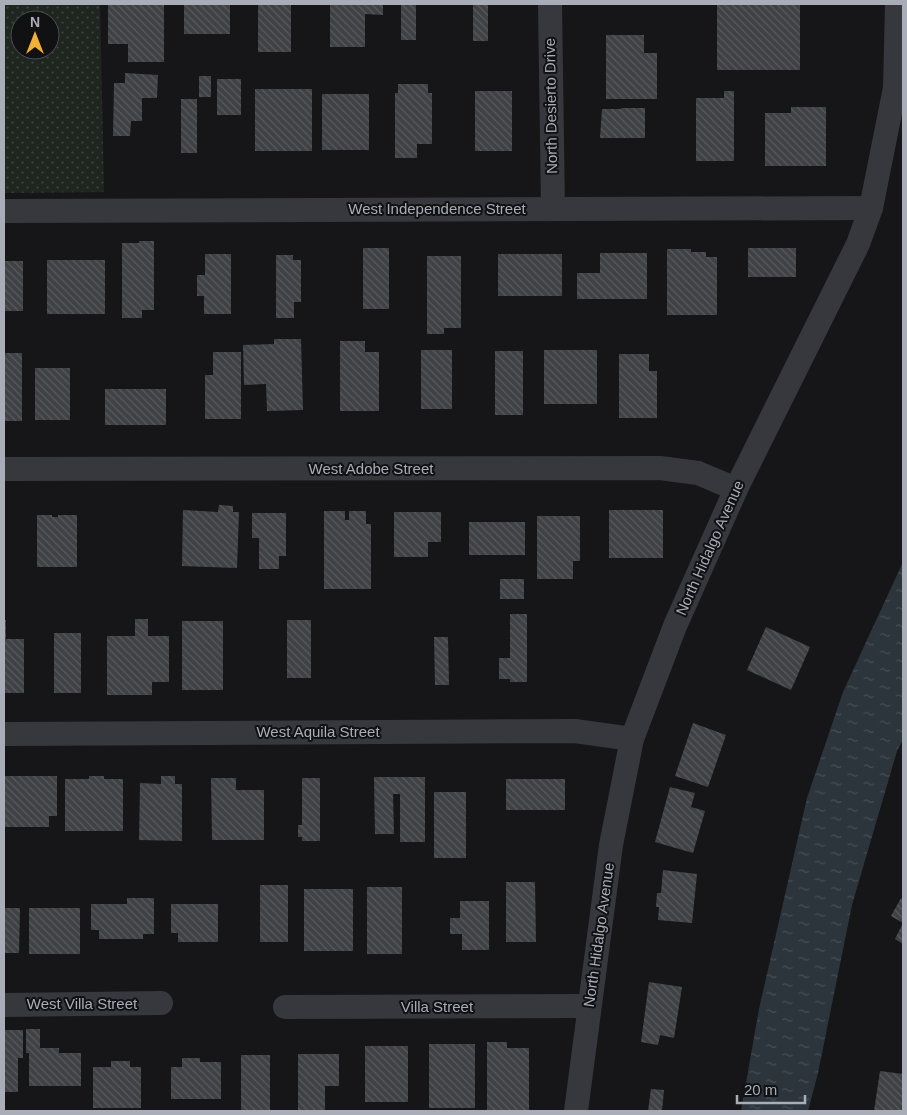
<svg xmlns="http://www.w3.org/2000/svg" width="907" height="1115" font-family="Helvetica,sans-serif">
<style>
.grass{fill:url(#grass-dots);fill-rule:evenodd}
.water{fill:url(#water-ripples)}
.building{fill:url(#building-back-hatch)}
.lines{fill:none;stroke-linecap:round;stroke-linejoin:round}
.minor{stroke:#37383d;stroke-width:24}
.labels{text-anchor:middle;stroke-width:4;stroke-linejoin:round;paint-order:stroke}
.street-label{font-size:15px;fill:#a8adb8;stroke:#111113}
</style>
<defs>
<pattern id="grass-dots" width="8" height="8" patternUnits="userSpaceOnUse" patternTransform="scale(1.25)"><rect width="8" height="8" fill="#1e261f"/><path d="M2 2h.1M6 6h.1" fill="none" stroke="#3c433d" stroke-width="1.8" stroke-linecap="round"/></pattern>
<pattern id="water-ripples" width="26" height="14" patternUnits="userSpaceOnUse" patternTransform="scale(1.25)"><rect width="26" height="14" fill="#2c353c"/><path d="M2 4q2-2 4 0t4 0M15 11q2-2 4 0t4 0" fill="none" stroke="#485056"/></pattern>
<pattern id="building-back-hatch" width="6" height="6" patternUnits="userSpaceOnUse" patternTransform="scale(1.25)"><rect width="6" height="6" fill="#404145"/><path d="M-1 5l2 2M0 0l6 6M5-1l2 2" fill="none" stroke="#595a5e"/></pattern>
</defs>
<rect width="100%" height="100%" fill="#161618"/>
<path class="grass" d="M4,4H100L104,192L4,193ZM20,20H50V50H20Z"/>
<path class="water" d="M903,562V740L897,751L852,905L818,1073L808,1111H741L759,1009L807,798L843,692Z"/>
<g class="building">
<path d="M108,4L164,5V62H128V44H108Z"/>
<rect x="184" y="4" width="46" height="30"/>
<rect x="258" y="4" width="33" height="48"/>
<path d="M330,4H383V15L365,14V47H330Z"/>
<rect x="401" y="4" width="15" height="36"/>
<rect x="473" y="4" width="15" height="37"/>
<rect x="717" y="4" width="83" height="66"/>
<path d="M606,35H644V53H657V99H606Z"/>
<path d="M125,73L158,75L157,98H142V121H131L130,136H113L114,83H125Z"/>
<rect x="199" y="76" width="12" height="21"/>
<rect x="217" y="79" width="24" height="36"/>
<path d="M398,84H428V93H432V144H417V158H395V93H398Z"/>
<rect x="255" y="89" width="57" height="62"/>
<rect x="475" y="91" width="37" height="60"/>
<path d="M724,91H734V161H696V98H724Z"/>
<rect x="322" y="94" width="47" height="56"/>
<rect x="181" y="99" width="16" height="54"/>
<path d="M791,107H826V166H765V113H791Z"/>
<path d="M621,108H645V138H600L602,109H621Z"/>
<path d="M139,241H154V310H142V318H122V243H139Z"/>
<rect x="363" y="248" width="26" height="61"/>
<rect x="748" y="248" width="48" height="29"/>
<path d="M667,249H691V252H706V257H717V315H667Z"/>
<path d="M600,253H647V299H577V273H600Z"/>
<path d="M205,254H231V314H204V296H197V275H205Z"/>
<rect x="498" y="254" width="64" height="42"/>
<path d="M276,255H293V260H301V302H294V318H276Z"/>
<path d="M427,256H461V328H444V334H427Z"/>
<rect x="47" y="260" width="58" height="54"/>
<path d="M5,261H23V311H4V266H5Z"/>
<path d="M274,339H301L303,410L267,411L266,384L244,385L243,345L274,344Z"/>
<path d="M340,341H365V352H379V411H340Z"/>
<rect x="421" y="350" width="31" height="59"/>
<rect x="544" y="350" width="53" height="54"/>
<rect x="495" y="351" width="28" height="64"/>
<path d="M213,352H241V419H205V375H213Z"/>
<rect x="4" y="353" width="18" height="68"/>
<path d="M619,354H649V371H657V418H619Z"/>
<rect x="35" y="368" width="35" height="52"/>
<rect x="105" y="389" width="61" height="36"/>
<path d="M219,505L233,506V512H239L237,568L182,566L183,510L218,512Z"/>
<rect x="609" y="510" width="54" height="48"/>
<path d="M324,511H345V520H349V511H366V524H371V589H324Z"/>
<path d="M394,512H441V542H428V557H394Z"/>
<path d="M252,513H286V556H279V569H259V538H252Z"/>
<path d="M37,515H52V517H58V515H77V567H37Z"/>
<path d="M537,516H580V561H573V579H537Z"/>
<rect x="469" y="522" width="56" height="33"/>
<rect x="500" y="579" width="24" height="20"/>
<path d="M510,614H527V682H510V679H499V658H510Z"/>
<path d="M135,619H148V636H169V682H152V695H107V636H135Z"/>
<path d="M4,620H6V639H24V693H4Z"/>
<rect x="287" y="620" width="24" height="58"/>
<rect x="182" y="621" width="41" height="69"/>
<path d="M766,627L810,647L791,690L747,670Z"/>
<rect x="54" y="633" width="27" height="60"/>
<path d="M434,637H448L449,685H435Z"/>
<path d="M693,723L726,735L708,787L675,776Z"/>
<path d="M4,776H57V816H49V827H4Z"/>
<path d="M89,776H104V779H123V831H65V779H89Z"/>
<path d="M161,776H175V784H182V841L139,840L140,783L161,784Z"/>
<path d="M374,777H425V842H400V794H393L394,834H375Z"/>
<path d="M211,778H236V790H264V840H212Z"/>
<path d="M302,778H320V841H302V837H298V825H302Z"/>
<rect x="506" y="779" width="59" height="31"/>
<path d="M670,787L695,793L691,807L705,811L693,853L655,842Z"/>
<rect x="434" y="792" width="32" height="66"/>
<path d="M663,870L697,874L692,923L658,920L659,907H656L657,893H661Z"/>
<path d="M506,882H535L536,942H506Z"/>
<rect x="260" y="885" width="28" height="57"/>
<rect x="367" y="887" width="35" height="67"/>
<rect x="304" y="889" width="49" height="62"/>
<path d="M127,898H154V934H143V939H99V930H91V904H127Z"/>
<path d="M901,898L903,900V923L891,916Z"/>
<path d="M460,901H489V950H462V934H450V918H460Z"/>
<path d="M171,904H218V942H178V933H171Z"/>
<path d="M4,908H20L19,953H4Z"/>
<rect x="29" y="908" width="51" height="46"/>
<path d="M903,923V944L895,939Z"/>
<path d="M649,982L682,987L674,1038L660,1035L658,1045L641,1042Z"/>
<path d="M26,1029H40V1048H59V1053H81V1086H29V1053H26Z"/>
<path d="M4,1030H23V1058H18V1092H4Z"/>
<path d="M487,1042H507V1048H529V1111H487Z"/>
<rect x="429" y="1044" width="46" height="64"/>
<rect x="365" y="1046" width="43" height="56"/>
<path d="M298,1054H339V1086H325V1111H298Z"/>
<rect x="241" y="1055" width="29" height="56"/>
<path d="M182,1058H200V1062H221V1099H171V1067H182Z"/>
<path d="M111,1061H130V1067H141V1108H93V1067H111Z"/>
<path d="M880,1071L903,1074V1111H874Z"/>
<path d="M651,1089L664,1090L662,1111H648Z"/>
</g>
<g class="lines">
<g class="minor">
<path d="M550,4L553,208"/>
<path d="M4,211L871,208"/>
<path d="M4,469L660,468L698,473L736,489"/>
<path d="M4,734L575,731L632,739"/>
<path d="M4,1005L161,1003"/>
<path d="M285,1007L589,1006"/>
<path d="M576,1111L611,845L632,739L675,626L736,489L858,244L871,208L895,88L897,4"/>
</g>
</g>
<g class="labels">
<g class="street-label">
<text transform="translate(551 106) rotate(-91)" y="5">North Desierto Drive</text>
<text x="437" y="214">West Independence Street</text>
<text x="371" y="474">West Adobe Street</text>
<text transform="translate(710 548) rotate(-66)" y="5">North Hidalgo Avenue</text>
<text x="318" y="737">West Aquila Street</text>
<text transform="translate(599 935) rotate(-82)" y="5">North Hidalgo Avenue</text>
<text x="82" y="1009">West Villa Street</text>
<text x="437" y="1012">Villa Street</text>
</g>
</g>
<rect width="907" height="1115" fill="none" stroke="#a8adb8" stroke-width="10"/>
<g transform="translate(35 35)"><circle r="24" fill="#111113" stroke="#4d4f55"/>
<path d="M0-4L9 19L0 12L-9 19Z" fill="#f2b134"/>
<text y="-8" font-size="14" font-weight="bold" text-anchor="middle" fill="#a8adb8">N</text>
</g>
<path d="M737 1095v8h68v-8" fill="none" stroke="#a8adb8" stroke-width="2.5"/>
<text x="744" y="1095" font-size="15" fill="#a8adb8" stroke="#111113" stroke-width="4" paint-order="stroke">20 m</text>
</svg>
